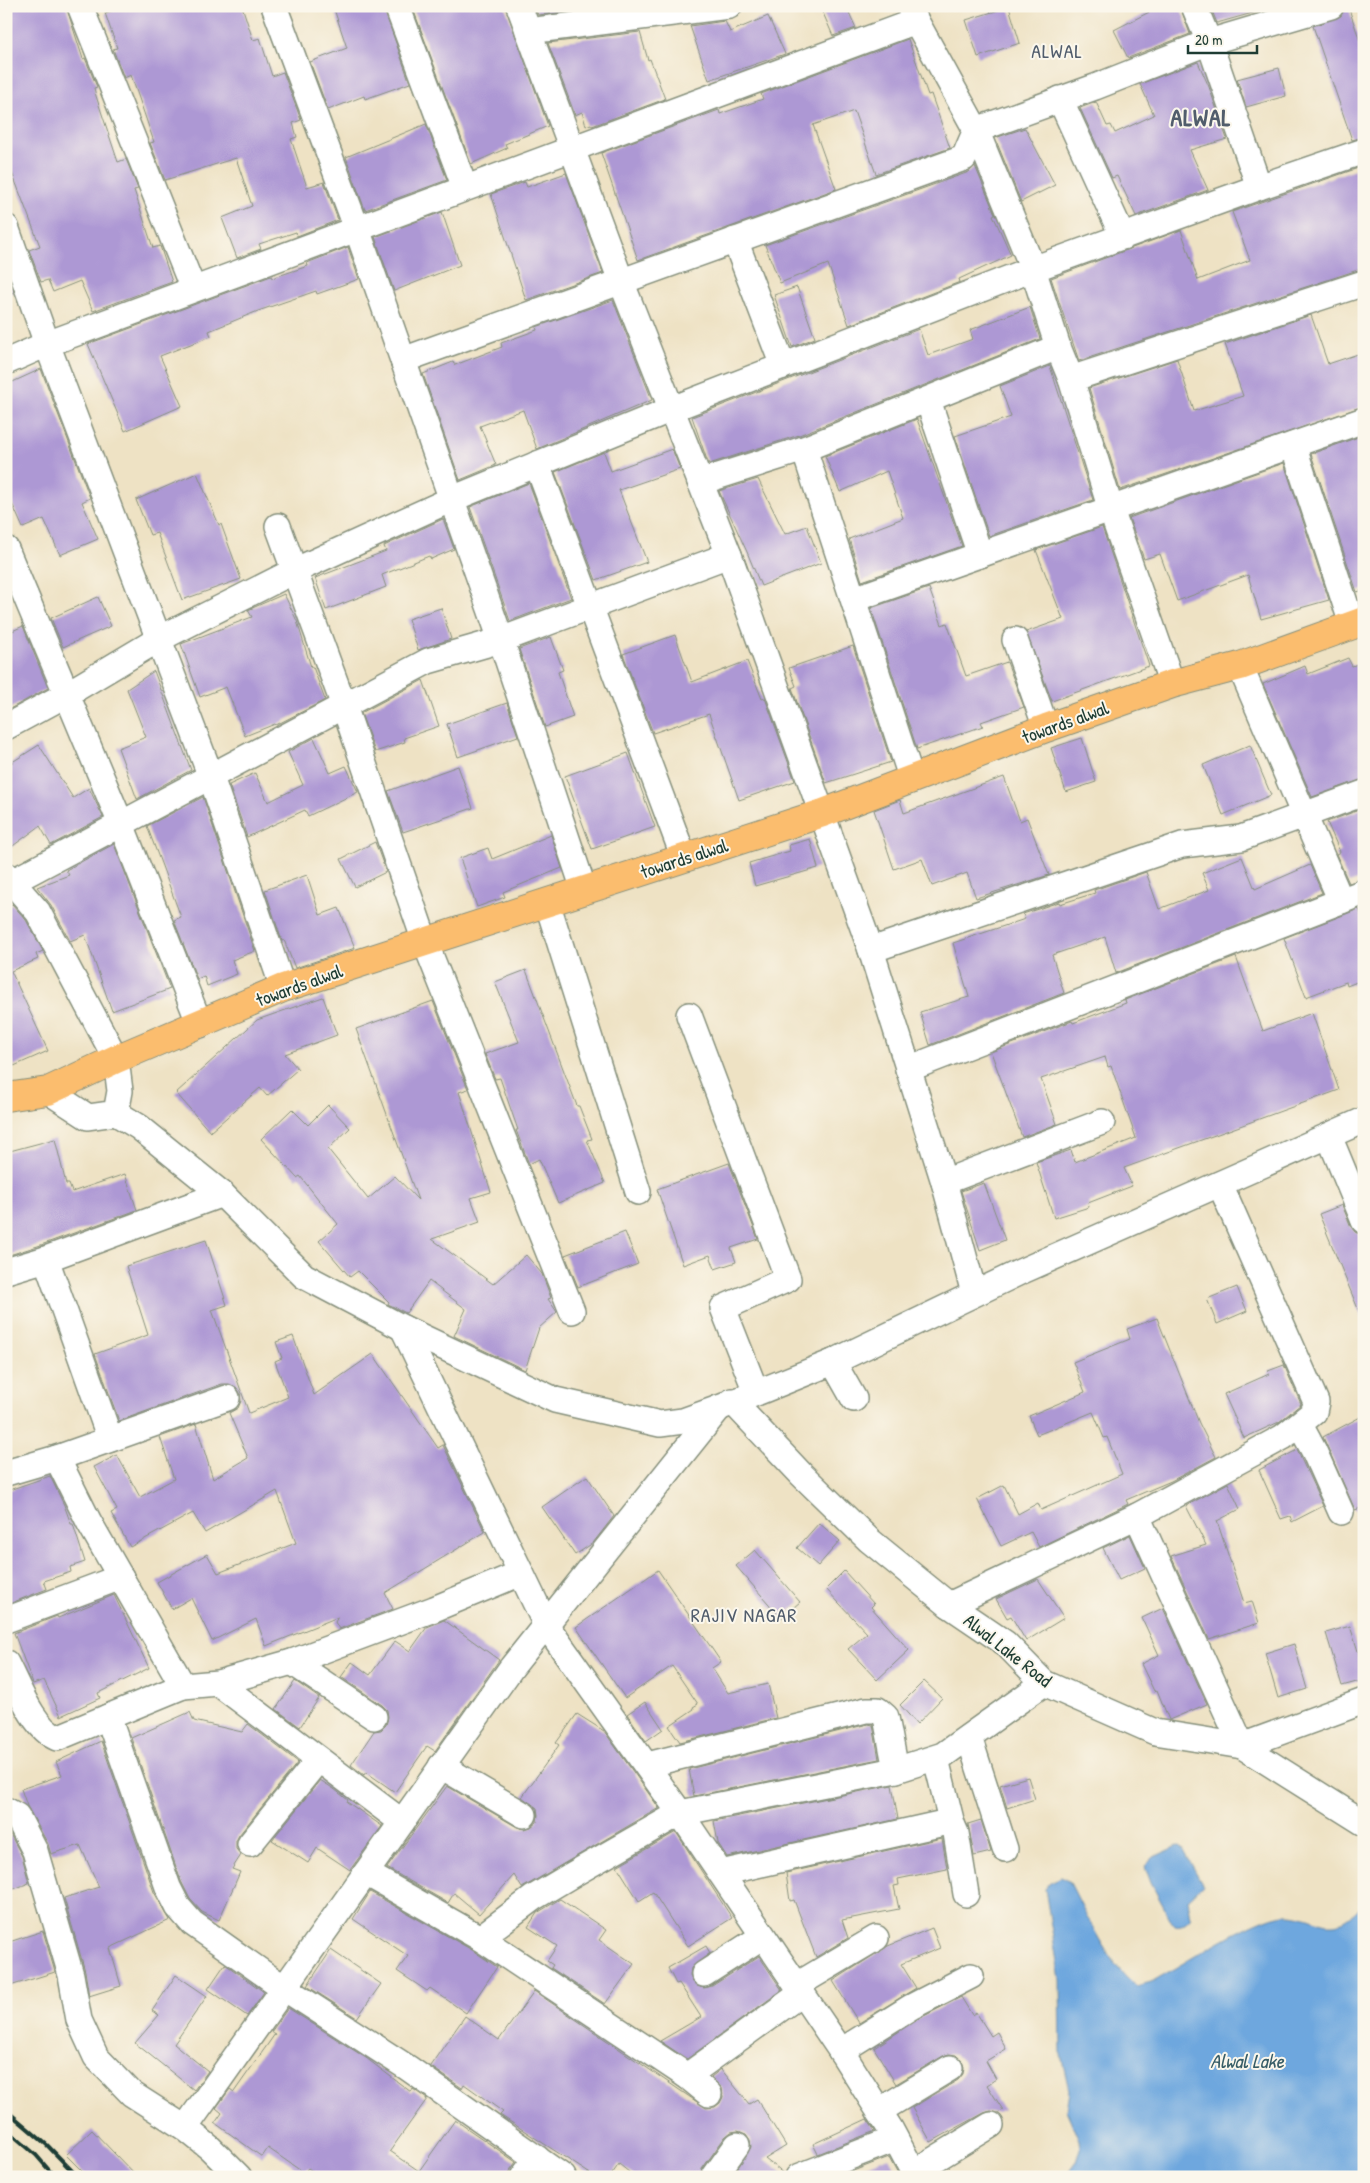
<svg xmlns="http://www.w3.org/2000/svg" width="1370" height="2183" font-family="'Patrick Hand',sans-serif">
<style>
.water{fill:#6ea7de;stroke:#467289}
.building{fill:#ad98d4}
.lines{fill:none;stroke-linecap:round;stroke-linejoin:round}
.minor-casing{stroke:#86907c;stroke-width:28}
.major-casing{stroke:#86907c;stroke-width:30}
.minor{stroke:#fff;stroke-width:25}
.major{stroke:#fbbd6e;stroke-width:28}
.rail{stroke:#1f3d34;stroke-width:4}
.labels{text-anchor:middle;stroke-width:4;stroke-linejoin:round;paint-order:stroke}
.street-label{font-size:19px;fill:#1f3d34;stroke:#fbf7ec}
.neighbourhood-label{font-size:20px;letter-spacing:1px;fill:#515d6c;stroke:#fbf7ec}
.water-label{font-size:20px;font-style:italic;fill:#375d67;stroke:#fbf7ec}
.district-label{font-size:24px;font-weight:bold;letter-spacing:1px;fill:#515d6c;stroke:#fbf7ec}
</style>
<rect width="100%" height="100%" fill="#fbf7ec"/>
<filter id="ink" filterUnits="userSpaceOnUse"><feTurbulence type="fractalNoise" baseFrequency=".02" numOctaves="2"/><feDisplacementMap in="SourceGraphic" scale="10" xChannelSelector="R" yChannelSelector="G"/><feConvolveMatrix kernelMatrix="1 2 1 2 8 2 1 2 1" color-interpolation-filters="sRGB"/></filter>
<filter id="wash" filterUnits="userSpaceOnUse"><feTurbulence type="fractalNoise" baseFrequency=".0096" numOctaves="4" result="noise"/><feDisplacementMap in="SourceGraphic" scale="20" xChannelSelector="R" yChannelSelector="G"/><feGaussianBlur stdDeviation="1.12" result="paint"/><feColorMatrix in="noise" values="0 0 0 0 0 0 0 0 0 0 0 0 0 0 0 0 0 1.4 0 .05"/><feComposite in="paint" operator="in"/></filter>
<g filter="url(#wash)">
<rect width="100%" height="100%" fill="#eee2c4"/>
<g class="water">
<path d="M1178,1846L1183,1849L1203,1885L1188,1899L1191,1918C1187,1923 1181,1928 1174,1926L1151,1883L1145,1866L1154,1857Z"/>
<path d="M1061,1877L1069,1881C1084,1909 1111,1971 1137,1986L1151,1982C1179,1967 1257,1915 1285,1914C1321,1913 1330,1944 1364,1902V2177H1065L1076,2162L1080,2149L1079,2140L1066,2110L1069,2090L1061,2055L1060,1980L1045,1889L1051,1882Z"/>
</g>
<g id="blocks">
<g class="building">
<path d="M6,6H66L83,59L85,58L97,87L94,88L96,96L118,162L126,159L138,189L134,190L153,248L160,246L172,282L93,311L80,281L53,292L48,280L41,282L29,250L40,246L6,157Z"/>
<path d="M126,6H242L253,40L260,38L272,76L283,72L301,120L293,123L297,137L291,139L307,187L324,182L338,220L297,236L296,232L259,244L261,249L237,258L222,218L252,206L236,158L165,180L150,143L154,142L131,75L124,78L113,49L117,48L105,13Z"/>
<path d="M333,6H383L410,83L365,99L364,96L328,110L310,62L347,48Z"/>
<path d="M412,6H505L548,126L505,144L507,148L471,164Z"/>
<path d="M534,6H611L538,15Z"/>
<path d="M820,6H846L856,28L833,36Z"/>
<path d="M1161,6H1180L1190,34L1128,58L1114,30Z"/>
<path d="M1210,6H1256V12L1217,23Z"/>
<path d="M1345,6H1348L1364,53V137L1352,140L1313,26L1341,16Z"/>
<path d="M1009,7L1020,43L978,57L966,20Z"/>
<path d="M768,16L785,54L709,80L690,26L725,21L730,32Z"/>
<path d="M640,32L648,60L650,59L665,99L592,126L591,124L586,126L582,112L575,115L548,43Z"/>
<path d="M908,39L928,95L931,94L950,148L876,174L854,111L813,125L836,189L638,260L601,153L719,110L720,114L763,99L761,94Z"/>
<path d="M1198,62L1209,87L1227,139L1190,150L1208,190L1136,216L1117,176L1112,178L1080,108L1096,102L1107,126L1111,125L1115,133L1154,115L1140,84Z"/>
<path d="M1279,68L1286,96L1246,107L1237,79Z"/>
<path d="M426,124L447,180L365,210L346,157Z"/>
<path d="M1025,128L1055,185L1021,202L995,138Z"/>
<path d="M975,166L995,214L993,215L1011,255L959,279L960,282L849,325L828,264L780,283L765,245L969,172Z"/>
<path d="M1364,166V268L1079,361L1051,278L1181,230L1198,280L1250,260L1232,212Z"/>
<path d="M566,173L603,273L526,300L491,194L525,182L527,187Z"/>
<path d="M442,212L460,265L394,291L375,237Z"/>
<path d="M348,247L359,279L317,294L316,291L258,311L209,331L211,336L160,356L182,406L125,431L88,344L271,276L272,278L308,266L307,263Z"/>
<path d="M6,271L14,292L6,295Z"/>
<path d="M797,287L815,338L792,347L774,295Z"/>
<path d="M613,300L652,400L537,449L523,410L480,426L496,465L460,480L423,374L453,362L455,365L502,347L501,343L537,330L536,327Z"/>
<path d="M1030,307L1040,339L799,435L709,464L707,460L692,417L919,329L928,355L973,339L970,330Z"/>
<path d="M1311,315L1328,364L1364,352V406L1120,490L1089,388L1177,359L1194,411L1243,396L1225,344Z"/>
<path d="M1050,366L1093,500L989,536L955,436L1011,417L1000,386Z"/>
<path d="M41,369L90,498L82,502L98,539L60,555L44,519L23,528L6,490V385Z"/>
<path d="M917,419L962,546L862,581L849,539L903,518L887,471L840,492L825,456Z"/>
<path d="M1364,435V590L1357,592L1311,454Z"/>
<path d="M672,449L680,469L619,490L647,562L596,580L555,472L604,452L611,471Z"/>
<path d="M1284,463L1329,600L1261,619L1248,575L1177,601L1160,554L1144,559L1129,518Z"/>
<path d="M197,473L219,525L221,524L241,579L182,600L157,533L150,535L136,500Z"/>
<path d="M758,479L785,534L807,526L821,563L761,586L747,552L719,491Z"/>
<path d="M529,483L571,598L510,621L470,507Z"/>
<path d="M443,519L454,549L431,559L429,556L382,575L386,587L326,610L315,578L386,551L384,546Z"/>
<path d="M1102,527L1149,666L1052,701L1026,632L1063,619L1036,550Z"/>
<path d="M929,588L942,625L947,623L966,676L1007,662L1024,707L981,722L983,726L917,749L871,608Z"/>
<path d="M284,594L297,621L311,667H313L325,700L276,725L275,724L245,736L226,687L200,697L181,644L252,617L248,610Z"/>
<path d="M98,597L111,626L63,647L51,618Z"/>
<path d="M441,608L451,639L418,650L408,619Z"/>
<path d="M23,626L48,688L6,711V634Z"/>
<path d="M675,635L692,682L747,661L762,699L765,698L795,781L739,800L709,714L653,733L623,654Z"/>
<path d="M551,637L563,670L558,672L573,717L545,727L519,649Z"/>
<path d="M853,646L891,762L826,783L792,688L796,686L789,668Z"/>
<path d="M1348,658L1352,666L1364,662V779L1312,797L1263,684L1305,666L1308,674Z"/>
<path d="M154,671L191,770L137,799L118,748L146,737L127,689Z"/>
<path d="M423,680L439,726L404,738L405,742L375,752L361,713Z"/>
<path d="M507,703L518,736L458,757L447,724Z"/>
<path d="M314,738L330,773L346,766L358,792L308,816L305,810L247,837L229,785L255,773L268,802L303,785L288,752Z"/>
<path d="M1082,738L1096,782L1066,792L1051,748Z"/>
<path d="M39,745L73,798L89,788L103,817L51,845L40,826L6,851V766Z"/>
<path d="M1250,745L1271,795L1223,815L1203,765Z"/>
<path d="M628,753L655,827L592,849L565,776Z"/>
<path d="M458,766L473,808L403,832L388,791Z"/>
<path d="M1004,777L1020,821L1027,818L1049,875L976,898L967,873L932,886L922,859L894,869L874,810L900,800L904,813Z"/>
<path d="M203,797L255,951L232,960L237,974L207,986L204,976L197,979L174,920L181,917L147,826Z"/>
<path d="M1364,808V878L1349,883L1336,854L1340,852L1327,822Z"/>
<path d="M551,835L562,868L503,892L505,897L477,907L460,858L488,848L492,859Z"/>
<path d="M810,839L818,868L755,886L749,863L790,851L789,845Z"/>
<path d="M375,842L386,872L355,887L341,859Z"/>
<path d="M114,844L170,989L112,1011L85,935L70,941L51,905L37,887L69,875L66,870Z"/>
<path d="M1242,857L1255,889L1310,865L1322,893L1116,973L1105,937L1052,955L1064,993L930,1045L920,1012L969,997L953,943L1025,919L1023,914L1059,902L1060,904L1095,893L1094,890L1146,872L1159,909L1209,890L1202,873Z"/>
<path d="M307,875L320,915L339,908L355,948L295,968L284,940L282,941L265,890Z"/>
<path d="M12,904L26,920L43,951L36,954L38,959L11,971L48,1051L14,1066L6,1048V907Z"/>
<path d="M1359,909L1364,921V979L1347,986L1346,982L1306,997L1284,938Z"/>
<path d="M1236,957L1263,1031L1312,1013L1339,1090L1124,1168L1132,1186L1088,1203L1089,1207L1054,1218L1036,1162L1071,1150L1075,1162L1136,1138L1111,1066L1108,1067L1105,1057L1041,1079L1057,1124L1022,1137L991,1052L1072,1021L1073,1023L1126,1003L1125,1000Z"/>
<path d="M526,970L577,1106H579L592,1139L587,1140L605,1183L558,1203L539,1159L529,1164L516,1130H518L500,1078L495,1079L485,1054L519,1042L495,982Z"/>
<path d="M323,997L337,1035L285,1054L298,1069L267,1096L260,1088L210,1132L176,1093L257,1020Z"/>
<path d="M433,1001L468,1089L459,1092L491,1192L471,1198L480,1222L432,1239L493,1284L526,1255L542,1274L551,1298L548,1299L557,1312L539,1328L525,1370L454,1336L466,1309L429,1281L406,1313L388,1304L389,1302L358,1271L350,1277L319,1241L338,1224L300,1176L297,1178L261,1139L292,1109L308,1125L328,1105L350,1128L328,1149L368,1199L395,1176L418,1200L356,1029Z"/>
<path d="M55,1139L66,1184H69L72,1192L125,1174L137,1210L41,1245L6,1256V1152Z"/>
<path d="M729,1163L758,1239L731,1248L736,1262L715,1269L710,1255L683,1265L657,1189Z"/>
<path d="M984,1183L1005,1240L980,1250L961,1191Z"/>
<path d="M1342,1205L1351,1227L1355,1232L1361,1235L1364,1242L1363,1321L1319,1214Z"/>
<path d="M625,1232L638,1264L578,1287L565,1255Z"/>
<path d="M206,1240L227,1305L212,1310L249,1413L288,1397L275,1361L282,1358L276,1342L293,1336L314,1395L373,1354L438,1448L443,1445L485,1532L385,1593L393,1609L339,1629L335,1622L338,1617L266,1646L256,1619L212,1641L191,1598L172,1609L157,1582L207,1554L218,1573L296,1543L277,1491L205,1533L193,1513L130,1547L111,1513L117,1510L94,1467L117,1455L140,1497L174,1479L160,1437L196,1424L213,1479L248,1458L229,1413L238,1408L241,1401L240,1393L236,1387L229,1384H222L119,1421L95,1354L148,1335L126,1266Z"/>
<path d="M1237,1287L1247,1311L1217,1324L1207,1299Z"/>
<path d="M1157,1318L1199,1423L1216,1457L1171,1481L1126,1500L1128,1504L1039,1547L1031,1532L1001,1546L977,1499L1004,1485L1018,1514L1038,1503L1041,1510L1122,1474L1107,1437L1104,1438L1093,1412L1037,1435L1029,1416L1085,1392L1073,1362L1130,1339L1127,1329Z"/>
<path d="M1284,1365L1301,1404L1279,1422L1244,1438L1224,1394L1269,1374L1268,1371Z"/>
<path d="M1364,1415V1507L1355,1510L1323,1437Z"/>
<path d="M1297,1450L1323,1506L1292,1522L1290,1516L1281,1519L1259,1470Z"/>
<path d="M50,1476L64,1505L71,1524H73L85,1562L70,1567L71,1572L44,1581L47,1589L6,1605V1491Z"/>
<path d="M587,1476L614,1516L593,1543L575,1555L542,1507Z"/>
<path d="M1228,1483L1240,1509L1217,1521L1244,1603L1252,1601L1259,1623L1209,1639L1171,1556L1206,1545L1186,1506Z"/>
<path d="M819,1523L840,1541L818,1566L797,1548Z"/>
<path d="M1130,1535L1145,1568L1119,1580L1103,1548Z"/>
<path d="M755,1550L800,1602L781,1618L736,1566Z"/>
<path d="M658,1570L721,1662L712,1668L728,1693L768,1684L776,1718L680,1742L669,1726L694,1709L693,1707L698,1704L672,1666L625,1698L576,1627Z"/>
<path d="M844,1571L874,1604L871,1607L909,1650L877,1680L848,1649L867,1633L826,1589Z"/>
<path d="M1038,1579L1064,1618L1026,1641L1011,1616L1007,1618L996,1599Z"/>
<path d="M114,1595L149,1668L98,1693L100,1698L61,1716L44,1680L33,1684L14,1633L57,1616L58,1618Z"/>
<path d="M1163,1608L1207,1704L1169,1720L1157,1690L1154,1691L1141,1664L1159,1655L1142,1618Z"/>
<path d="M444,1620L499,1660L435,1751L427,1746L395,1792L366,1772L364,1775L351,1765L374,1731L381,1730L386,1725L388,1717L387,1710L382,1705L341,1677L352,1662L370,1675L395,1641L410,1651L427,1627Z"/>
<path d="M1350,1626L1364,1670V1680L1342,1686L1326,1633Z"/>
<path d="M1294,1644L1307,1689L1278,1698L1265,1653Z"/>
<path d="M295,1681L319,1698L300,1727L276,1709Z"/>
<path d="M924,1681L942,1698L917,1724L900,1705Z"/>
<path d="M645,1702L663,1729L646,1741L627,1714Z"/>
<path d="M190,1712L194,1721L242,1732L248,1724L298,1762L239,1835L236,1841V1849L241,1855L232,1869L240,1872L219,1920L202,1912L190,1899L181,1881L131,1738Z"/>
<path d="M577,1714L604,1731L659,1808L522,1888L514,1875L479,1914L454,1893L448,1903L387,1868L447,1786L517,1827L524,1829L531,1827L537,1822L538,1815L537,1808L522,1797L559,1745L556,1743Z"/>
<path d="M868,1724L873,1725L879,1759L694,1796L689,1769Z"/>
<path d="M101,1741L154,1892L170,1920L110,1948L121,1986L89,1996L85,1971L64,1898L99,1887L80,1845L51,1854L48,1844L27,1806L21,1789L62,1775L56,1762Z"/>
<path d="M1028,1777L1035,1799L1007,1808L1000,1785Z"/>
<path d="M320,1780L334,1789L348,1800L347,1802L382,1826L350,1870L317,1848L308,1863L272,1840Z"/>
<path d="M892,1785L898,1819L727,1857L718,1843L714,1821Z"/>
<path d="M981,1820L991,1852L974,1856L968,1824Z"/>
<path d="M6,1827L22,1856L29,1883L6,1892Z"/>
<path d="M676,1832L732,1918L688,1946L653,1892L639,1901L617,1866Z"/>
<path d="M942,1838L947,1869L898,1879L899,1885L894,1886L899,1909L842,1920L848,1938L816,1957L794,1900L790,1901L786,1873Z"/>
<path d="M370,1892L472,1950L497,1967L466,2013L430,1988L427,1991L397,1971L408,1956L353,1919Z"/>
<path d="M560,1899L606,1930L599,1940L634,1964L605,2004L551,1968L553,1965L547,1961L557,1946L528,1927L537,1913Z"/>
<path d="M932,1928L940,1948L901,1964L916,1988L859,2023L833,1981L888,1946Z"/>
<path d="M43,1931L55,1972L10,1986L6,1975V1943Z"/>
<path d="M706,1946L710,1953L691,1968L690,1975L692,1981L697,1986L704,1988L712,1986L759,1956L782,1990L687,2059L660,2041L701,2017L679,1983L676,1984L668,1968Z"/>
<path d="M331,1950L381,1984L357,2018L307,1986Z"/>
<path d="M225,1964L264,1992L247,2016L208,1989Z"/>
<path d="M176,1975L207,1996L174,2044L208,2071L194,2090L135,2043L159,2015L152,2011Z"/>
<path d="M534,1991L706,2108L715,2107L720,2103L723,2097L722,2088L711,2077L721,2069L749,2104L757,2099L786,2146L765,2159L784,2174V2177H732L751,2147L750,2140L746,2134L738,2131L731,2132L725,2137L702,2169L700,2177H635L619,2164L610,2177H595L500,2115L503,2112L464,2084L462,2088L430,2066L465,2016L499,2040Z"/>
<path d="M961,1997L972,2015L976,2012L991,2036L997,2032L1006,2049L986,2061L996,2079L987,2085L1003,2110L998,2113L991,2111L984,2113L931,2142L912,2108L958,2080L963,2074L964,2067L962,2061L956,2055L949,2054L943,2056L896,2084L874,2048L918,2019Z"/>
<path d="M288,2008L366,2058L411,2092L413,2089L427,2099L390,2151L419,2171L455,2120L516,2162L505,2177H321L308,2168L304,2173L268,2148L262,2157L215,2123L222,2113L216,2108L230,2089L234,2092L275,2034L271,2032Z"/>
<path d="M867,2119L875,2131L818,2154L813,2144Z"/>
<path d="M92,2130L137,2177H88L66,2155Z"/>
<path d="M889,2157L900,2177H838Z"/>
</g>
</g>
</g>
<g filter="url(#ink)">
<use href="#blocks" fill-opacity="0" stroke="#86907c" stroke-width="1"/>
<g class="lines">
<defs>
<g id="minor">
<path d="M80,6L193,289"/>
<path d="M274,6L357,229L501,640L584,890"/>
<path d="M397,6L465,188"/>
<path d="M519,6L621,281L729,555L871,950L944,1182L974,1293"/>
<path d="M1194,6L1209,42L1259,187"/>
<path d="M916,21L976,130L1033,269L1058,347L1071,379L1111,510L1172,684"/>
<path d="M528,31L729,6"/>
<path d="M1060,99L1123,237"/>
<path d="M6,227L47,344L211,777L283,988"/>
<path d="M735,240L783,366"/>
<path d="M403,360L964,158L976,130L1095,87L1209,42L1331,6"/>
<path d="M6,362L47,344L916,21L909,6"/>
<path d="M1071,379L1364,283"/>
<path d="M928,400L980,555"/>
<path d="M1293,445L1352,624"/>
<path d="M804,449L912,780"/>
<path d="M537,464L684,858"/>
<path d="M700,482L804,449L1058,347"/>
<path d="M278,526L344,706L425,942L572,1311"/>
<path d="M6,549L121,824L200,1025"/>
<path d="M854,599L1364,420"/>
<path d="M1015,640L1046,728"/>
<path d="M1240,666L1341,901"/>
<path d="M6,727L67,694L159,639L294,571L452,499L672,409L1033,269L1259,187L1364,151"/>
<path d="M6,875L38,912L116,1059L120,1091L116,1113L88,1117L48,1091"/>
<path d="M6,885L428,661L501,640L729,555"/>
<path d="M547,902L638,1192"/>
<path d="M871,950L1182,845L1241,838L1364,793"/>
<path d="M689,1015L788,1279L723,1308L756,1392"/>
<path d="M908,1069L1364,892"/>
<path d="M116,1113L139,1127L222,1194L304,1276L403,1328L555,1400L660,1424L683,1421L719,1408L833,1362L1020,1272L1364,1120"/>
<path d="M1329,1136L1364,1221"/>
<path d="M944,1182L1102,1122"/>
<path d="M46,1259L110,1439"/>
<path d="M6,1271L46,1259L222,1194"/>
<path d="M403,1328L521,1573"/>
<path d="M833,1362L854,1399"/>
<path d="M732,1401L801,1474L869,1540L949,1605L1005,1643L1044,1683L1155,1732L1242,1746L1364,1823"/>
<path d="M1300,1425L1314,1451L1341,1512"/>
<path d="M57,1458L89,1522L183,1686L218,1683L402,1822"/>
<path d="M6,1473L57,1458L227,1398"/>
<path d="M1137,1516L1242,1746"/>
<path d="M949,1605L1137,1516L1283,1437L1314,1412L1316,1402L1220,1184"/>
<path d="M6,1620L121,1577"/>
<path d="M292,1662L374,1717"/>
<path d="M6,1663C18,1686 33,1728 57,1738L183,1686"/>
<path d="M218,1683L292,1662L434,1609L521,1573L546,1625L680,1813L841,2051L891,2130L916,2177"/>
<path d="M108,1717L168,1887L178,1907L192,1923L284,1988L408,2068L563,2177"/>
<path d="M969,1737L1005,1849"/>
<path d="M1242,1746L1364,1701"/>
<path d="M936,1759L952,1824L956,1833L966,1894"/>
<path d="M647,1765L866,1710H878L886,1717L896,1770"/>
<path d="M441,1766L524,1815"/>
<path d="M6,1810L17,1816L35,1851L71,1975L79,2020L96,2057L132,2094L185,2128L210,2148L239,2177"/>
<path d="M250,1844L318,1760"/>
<path d="M366,1873L480,1938L687,2076L709,2094"/>
<path d="M721,1873L944,1823L952,1824"/>
<path d="M480,1938L533,1898L570,1876L680,1813L896,1770L943,1755L1044,1683"/>
<path d="M704,1974L763,1936"/>
<path d="M797,1985L876,1938"/>
<path d="M841,2051L911,2007L971,1976"/>
<path d="M687,2076L802,1993"/>
<path d="M879,2111L950,2068"/>
<path d="M185,2128L512,1667L719,1408"/>
<path d="M914,2172L991,2125"/>
<path d="M523,2177L537,2158"/>
<path d="M714,2177L737,2145"/>
<path d="M798,2177L895,2139"/>
</g>
<path id="major" d="M6,1097L48,1091L116,1059L283,988L823,813L1046,728L1172,684L1240,666L1364,621"/>
</defs>
<use href="#minor" class="minor-casing"/>
<use href="#major" class="major-casing"/>
<use href="#minor" class="minor"/>
<use href="#major" class="major"/>
<g class="rail">
<path d="M6,2110L47,2145L78,2177"/>
<path d="M6,2129L36,2155L55,2177"/>
</g>
</g>
</g>
<g class="labels">
<g class="street-label">
<text transform="translate(1065 722) rotate(-20)" y="7">towards alwal</text>
<text transform="translate(684 858) rotate(-18)" y="7">towards alwal</text>
<text transform="translate(299 985) rotate(-20)" y="7">towards alwal</text>
<text transform="translate(1008 1650) rotate(38)" y="7">Alwal Lake Road</text>
</g>
<g class="neighbourhood-label">
<text x="1057" y="58">ALWAL</text>
<text x="744" y="1622">RAJIV NAGAR</text>
</g>
<g class="water-label">
<text x="1247" y="2068">Alwal Lake</text>
</g>
<g class="district-label">
<text x="1201" y="126">ALWAL</text>
</g>
</g>
<rect width="1370" height="2183" fill="none" stroke="#fbf7ec" stroke-width="25"/>
<path d="M1188 45v8h69v-8" fill="none" stroke="#1f3d34" stroke-width="2.5"/>
<text x="1195" y="45" font-size="15" fill="#1f3d34" stroke="#fbf7ec" stroke-width="4" paint-order="stroke">20 m</text>
</svg>
